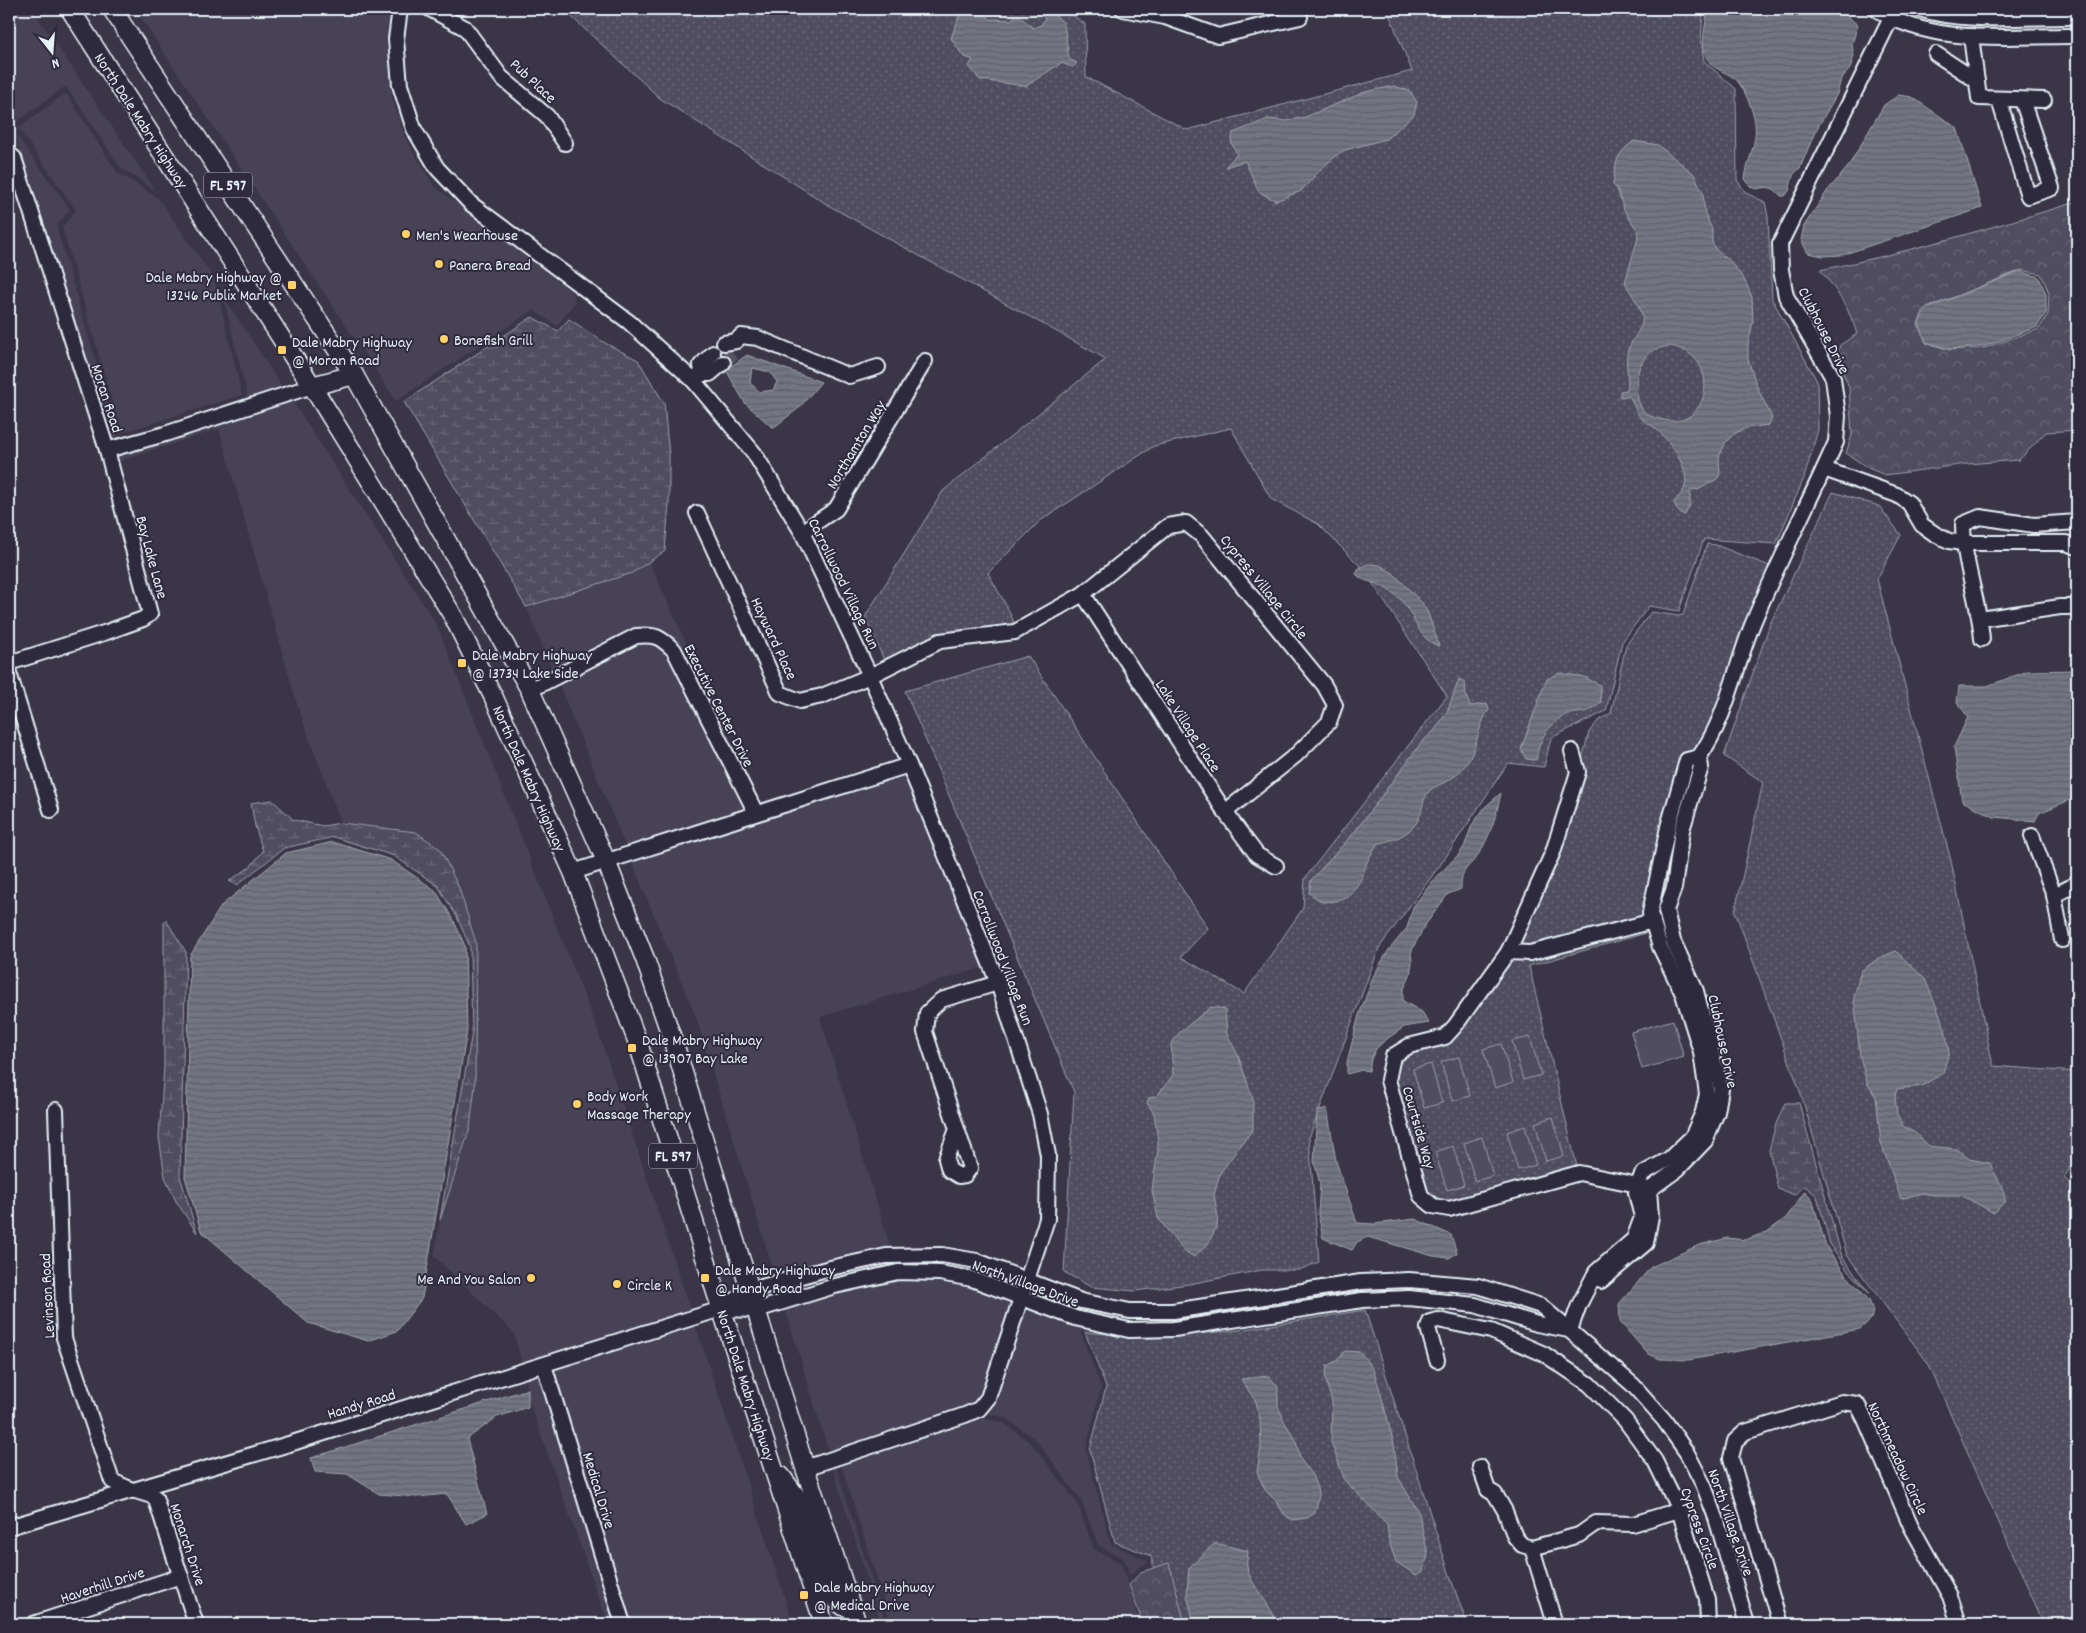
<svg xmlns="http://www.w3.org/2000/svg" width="2086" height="1633" font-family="Dekko,sans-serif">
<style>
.built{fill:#464354}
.green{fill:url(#green-dots);stroke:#9ca0ac}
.forest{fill:url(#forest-crowns);stroke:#9ca0ac;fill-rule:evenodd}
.wetland{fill:url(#wetland-marsh);stroke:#9ca0ac}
.pitch{fill:#504e5f;stroke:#9ca0ac}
.water{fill:url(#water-rules);stroke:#a2a6b1;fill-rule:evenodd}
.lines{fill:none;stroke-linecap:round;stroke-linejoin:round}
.minor-tunnel{stroke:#545262;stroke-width:14;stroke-dasharray:14 7;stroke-linecap:butt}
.minor-casing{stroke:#e8f1f8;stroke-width:18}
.major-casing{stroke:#e8f1f8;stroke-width:21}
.minor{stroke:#2f2a3d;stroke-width:14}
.major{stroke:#2f2a3d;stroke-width:18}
.poi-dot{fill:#ffd166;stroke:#2f2a3d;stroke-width:2}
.labels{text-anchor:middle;stroke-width:4;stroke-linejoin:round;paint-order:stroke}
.shield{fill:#2f2a3d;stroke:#b0b5c0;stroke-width:1}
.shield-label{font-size:15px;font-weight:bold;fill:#e8f1f8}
.street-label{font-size:16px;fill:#e8f1f8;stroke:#2f2a3d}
.poi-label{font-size:16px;fill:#e8f1f8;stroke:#2f2a3d;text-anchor:start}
</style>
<defs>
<pattern id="green-dots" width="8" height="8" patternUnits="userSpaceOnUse" patternTransform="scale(1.25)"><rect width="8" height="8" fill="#504e5f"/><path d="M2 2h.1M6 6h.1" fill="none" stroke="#696877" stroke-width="1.8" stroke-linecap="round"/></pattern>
<pattern id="forest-crowns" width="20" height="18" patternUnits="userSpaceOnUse" patternTransform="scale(1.25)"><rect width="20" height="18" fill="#504e5f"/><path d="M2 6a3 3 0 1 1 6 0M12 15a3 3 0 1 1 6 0" fill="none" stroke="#696877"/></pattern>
<pattern id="wetland-marsh" width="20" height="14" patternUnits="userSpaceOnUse" patternTransform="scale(1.25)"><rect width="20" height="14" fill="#504e5f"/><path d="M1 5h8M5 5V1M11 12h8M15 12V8" fill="none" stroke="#696877"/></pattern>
<pattern id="water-rules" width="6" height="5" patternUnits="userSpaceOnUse" patternTransform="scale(1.25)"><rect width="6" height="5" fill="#737482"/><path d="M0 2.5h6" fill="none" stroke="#5f6069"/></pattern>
</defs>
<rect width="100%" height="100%" fill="#3a3648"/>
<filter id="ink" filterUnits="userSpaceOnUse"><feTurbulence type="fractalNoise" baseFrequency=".02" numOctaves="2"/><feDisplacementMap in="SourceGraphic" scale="10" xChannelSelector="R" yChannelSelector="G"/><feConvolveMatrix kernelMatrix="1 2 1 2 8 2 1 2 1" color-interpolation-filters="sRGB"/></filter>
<g filter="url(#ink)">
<g class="built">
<path d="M9,9H32L155,190L121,168L67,88H63L15,123L13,130L9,131V23L11,19Z"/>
<path d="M135,9H391L386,39L392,97L406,140L434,186L573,293L575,302L557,326L533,310L396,401Z"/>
<path d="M1946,9H2058V10L1969,11Z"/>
<path d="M66,93L117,172L158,198L214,278L242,395L121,433L62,227L76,210L18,128Z"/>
<path d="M15,133L70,209L58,224L57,229L118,437L122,438L246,399L247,394L223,296L283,388L110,443L41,226Z"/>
<path d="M291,399L437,625L597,1028L691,1311L522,1365L514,1333L434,1256L440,1220L470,1128L477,994L476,943L459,888L440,849L416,832L341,823L299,711L219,429L116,462L114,455Z"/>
<path d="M649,561L760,805L679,648L665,633L648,628L633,630L552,668L526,607L632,573Z"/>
<path d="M649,641L659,644L670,654L748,809L626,848L557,680L638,642Z"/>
<path d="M906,772L985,967L820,1017L891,1249H881L775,1276L696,1017L631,860Z"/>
<path d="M899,1278L940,1280L971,1285L1014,1301L983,1394L975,1403L963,1409L829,1453L785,1308L836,1292Z"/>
<path d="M1026,1306L1083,1327L1081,1333L1101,1387L1086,1450L1111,1544L1147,1560L1148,1564L1139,1567L1130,1576L1124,1559L1098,1545L1081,1500L1036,1440L1006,1418L984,1412L993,1400Z"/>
<path d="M695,1324L745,1475L793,1624H629L551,1369Z"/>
<path d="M541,1373L617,1624H608L528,1398V1389L525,1378Z"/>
<path d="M984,1418L1004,1423L1032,1444L1077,1503L1094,1549L1121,1563L1140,1624H891L840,1461Z"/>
<path d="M835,1464L886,1624H881L832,1465Z"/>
</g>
<g class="green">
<path d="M563,9H938L943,12L947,9H1063L1085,24L1086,77L1187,130L1412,71L1387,9H1698L1703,14L1701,39L1704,61L1736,89L1737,180L1746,193L1765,202L1768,217L1772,299L1817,381L1818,430L1804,478L1776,544L1704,539L1679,611L1649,606L1622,642L1606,711L1551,738L1544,767L1508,763L1443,861L1379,948L1309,1138L1319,1262L1299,1270H1262L1189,1284L1135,1291L1091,1287L1064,1272L1074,1092L905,691L1028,656L1208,928L1181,957L1244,994L1303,908L1305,878L1447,696L1363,569L1318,524L1271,499L1231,428L1154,446L1040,521L988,573L1006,605L1016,627L975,628L943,633L884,660L865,617L943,491L1106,359L833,208L661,99Z"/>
<path d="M1833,492L1879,506L1901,535L1877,579L1951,861L1993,1066L2077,1072V1156L2064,1178L2077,1189V1624H2044L1928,1363L1847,1255L1802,1097L1735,911L1763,782L1724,756L1770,624Z"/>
<path d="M1707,544L1716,545L1772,567L1761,588L1736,650L1708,731L1663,820L1646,917L1529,947L1517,946L1581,763L1589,732L1598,721L1611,713L1626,645L1651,612L1679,616L1683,615Z"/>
<path d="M1649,929L1650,932L1529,966L1577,1167L1448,1203L1435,1200L1426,1192L1394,1080L1398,1061L1412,1052L1447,1043L1511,958Z"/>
<path d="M1365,1310L1451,1579L1467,1624H1166L1151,1556L1115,1542L1090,1450L1106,1387L1085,1332L1148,1338L1240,1330Z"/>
</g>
<g class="forest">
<path d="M2077,202V430L2046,432L2019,460L1967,464L1885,475L1868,468L1846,453L1852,435L1849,387L1836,357L1840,345L1857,334C1850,310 1837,290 1820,270C1907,253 1992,227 2077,202ZM2021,270L2041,274L2049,293L2048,314L2039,329L1984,348L1950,350L1926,343L1918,324L1924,309Z"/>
<path d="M1169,1563L1185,1624H1143L1129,1585L1141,1572Z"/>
</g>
<g class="wetland">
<path d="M532,317L558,331L569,319L605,343L638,360L664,403L669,456V504L665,551L632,573L526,607L404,402Z"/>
<path d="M272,800L294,820L323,826L341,823L416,832L440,849L459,888L476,943L475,1085L470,1128L440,1220L472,1032L470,947L457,917L438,886L394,856L334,837L284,848L237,885L229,881L250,867L263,851L255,826L251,803Z"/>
<path d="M166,920L186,952L180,1176L197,1233L176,1201L165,1177L159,1137L164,1066V922Z"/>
<path d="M1785,1103H1799L1842,1257L1869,1293L1848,1271L1830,1244L1817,1196L1805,1186L1802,1187L1795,1195L1778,1189L1769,1150L1776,1124Z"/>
</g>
<g class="pitch">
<path d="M1673,1020L1684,1057L1642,1069L1631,1032Z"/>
<path d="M1530,1037L1541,1075L1523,1080L1512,1041Z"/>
<path d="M1501,1044L1513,1082L1495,1088L1483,1049Z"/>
<path d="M1459,1057L1470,1096L1452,1101L1441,1062Z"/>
<path d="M1431,1064L1442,1103L1424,1108L1413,1069Z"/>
<path d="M1553,1117L1564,1156L1546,1161L1535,1123Z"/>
<path d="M1525,1126L1536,1165L1518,1170L1507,1132Z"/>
<path d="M1482,1137L1493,1176L1475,1181L1464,1143Z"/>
<path d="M1453,1146L1464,1185L1447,1190L1435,1152Z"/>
</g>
<g class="water">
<path d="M962,9H980L990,19L1011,20L1017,14L1033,28L1041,25L1045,19L1036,9H1048L1064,23L1069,59L1077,63L1073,67L1061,63L1026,86L980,80L969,66L973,60L963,56L951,38Z"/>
<path d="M1707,9H1838L1858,25L1852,44L1854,56L1850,69L1841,79L1837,94L1815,132L1800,168L1793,175L1789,191L1785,196H1781C1774,187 1768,186 1756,189L1751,187L1745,179C1747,160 1758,142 1755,123C1754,112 1743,84 1734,78C1723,70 1710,69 1705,54C1700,39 1707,24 1707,9Z"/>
<path d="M1394,86L1410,91L1417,102L1414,115L1386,139L1342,151L1323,167L1301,191L1276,201L1259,192L1245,161L1225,167L1237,154L1231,142L1233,133L1268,119L1287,121L1305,117L1365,92Z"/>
<path d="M1899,95L1912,97L1957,128L1982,208L1842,255L1823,256L1808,253L1801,240L1804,226L1828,190L1848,167L1884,105Z"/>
<path d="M1634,141L1658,145L1694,174L1703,193L1705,214L1712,229V242L1716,250L1729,260L1744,279L1752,297L1753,322L1748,344V359L1757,387L1772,418L1769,425L1746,428L1734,434L1725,443L1719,457L1720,474L1717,479L1698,490L1694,489L1690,491V505L1685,515C1678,514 1676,508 1674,502C1677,498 1682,494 1684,489C1692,470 1669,440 1655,428C1651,425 1646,423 1642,419C1635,413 1634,403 1629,396L1620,397V391L1627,390C1630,378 1624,363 1628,350C1631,341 1638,334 1641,326C1647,312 1630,294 1625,282L1638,238L1637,230L1624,210L1617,189L1613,185C1616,164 1614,155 1634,141ZM1670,346C1724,354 1711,435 1660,419C1653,417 1645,415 1641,407C1633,391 1635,362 1652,351C1657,348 1664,347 1670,346Z"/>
<path d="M2020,271L2039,277L2046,294V313L2037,327L1985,346L1950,349L1926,342L1919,323L1926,309Z"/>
<path d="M747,355L821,382L799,408L773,428L745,403L726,370ZM752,368L770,372L777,382L773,390L760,392L750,383Z"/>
<path d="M1368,564L1380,565L1394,574L1422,603L1428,613L1439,646C1416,639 1415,613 1400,599C1394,593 1384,587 1377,584C1369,581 1362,581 1356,574L1358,569Z"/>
<path d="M2077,670V797L2039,813L2035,821L1994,817L1962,801L1954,747L1968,717L1957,702L1959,686H1987L2028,671Z"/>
<path d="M1559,673L1584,677L1600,685L1601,702C1586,715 1587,711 1569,714C1565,714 1562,717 1559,720C1543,732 1540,740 1536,760L1526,759L1521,749L1546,680Z"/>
<path d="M1459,679L1465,682L1466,696L1470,706L1487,704L1489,710C1478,724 1478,744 1469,760C1463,769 1457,776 1447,781C1443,784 1437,785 1433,788C1423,795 1424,804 1420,815C1414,834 1394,840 1377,844L1367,862L1362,878L1350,895L1336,901L1322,902L1309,893L1311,880L1353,834L1422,742L1435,730L1447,712Z"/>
<path d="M1501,793C1497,813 1491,834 1480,852C1470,868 1461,867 1461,889L1448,894L1426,924L1415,944L1411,953L1412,962L1410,975L1403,991V1001L1422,1012L1429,1023L1404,1027L1384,1041L1376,1049L1371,1059L1369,1071L1362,1070L1347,1074V1062L1359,1015L1374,975L1388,951L1407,928L1413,907L1432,882L1459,854L1464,847L1472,825L1485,807Z"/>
<path d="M333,842L391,860L435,890L453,919L465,946L467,1031L422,1298L397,1331L368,1341L308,1323L201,1231L185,1177L190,956L222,905L286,853Z"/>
<path d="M1896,951L1925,979L1945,1028L1949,1052L1943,1073L1922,1086L1897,1089L1895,1096L1897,1114L1903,1126L1915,1133L1929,1146L1956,1149L1969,1159L1990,1163C1995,1177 2005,1186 2005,1201L1994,1213L1961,1195H1934L1922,1193L1901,1199L1881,1143L1876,1097L1867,1083L1860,1057L1854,997L1861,971L1879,958Z"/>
<path d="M1211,1007L1225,1009L1227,1034L1238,1055L1253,1099V1129L1220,1173L1214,1195L1218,1217L1217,1226L1208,1244L1194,1257L1183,1250L1158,1218L1152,1190L1158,1149V1141L1154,1113L1147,1103L1149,1098L1157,1096L1173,1075L1171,1044L1180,1032Z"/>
<path d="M1327,1108L1336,1161L1357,1223L1374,1224L1415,1219L1451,1235L1457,1253L1449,1258L1433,1256L1368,1237L1357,1242L1352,1250L1323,1238L1318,1214L1320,1184L1314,1161L1317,1111Z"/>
<path d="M1805,1191L1812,1199L1826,1246L1845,1274L1869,1300L1873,1311L1871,1319L1860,1329L1689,1360L1660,1359L1647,1353L1620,1322L1619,1304L1651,1267L1699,1245L1728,1238L1745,1240L1767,1232L1786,1218Z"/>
<path d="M1345,1351L1360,1352L1373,1369L1379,1387L1394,1444L1398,1477L1419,1513L1428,1555L1423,1571L1416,1575L1396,1562L1389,1541L1387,1524L1345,1481L1331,1442L1332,1402L1325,1378L1327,1366L1338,1360Z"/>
<path d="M1269,1376L1278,1387V1406L1285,1423L1295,1438L1301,1460L1313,1477L1319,1495L1315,1513L1307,1518L1292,1520L1284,1514L1276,1501L1265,1490L1257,1472L1261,1446L1260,1419L1256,1402L1241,1379Z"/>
<path d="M528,1389V1407L497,1417L467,1439L487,1514L466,1524L447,1494L417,1497L379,1494L347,1474L315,1472L311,1458Z"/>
<path d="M1215,1543L1248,1551C1248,1556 1246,1562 1247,1567C1251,1588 1272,1603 1276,1624H1194L1187,1594L1189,1568Z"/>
</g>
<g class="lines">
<path class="minor-tunnel" d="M723,363L733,353"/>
<defs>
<g id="minor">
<path d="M400,9L396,39L400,85L414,129L437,168L471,204L629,322L693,380L754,453L802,532L870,676L909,765L998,983L1040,1114L1048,1155L1047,1219L988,1398L979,1409L965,1415L805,1468"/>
<path d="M430,9L465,28L501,77L547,116L565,143"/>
<path d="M1123,9L1165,17L1218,36L1300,17"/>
<path d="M1876,9C1934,47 2012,35 2077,36"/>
<path d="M1920,9C1965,24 2029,16 2077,17"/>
<path d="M1971,36L1979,98L2044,100"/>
<path d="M1936,54L1977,81"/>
<path d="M1999,100L2028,196L2052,188L2022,100"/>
<path d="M9,154L14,158L107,450L150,614L143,619L107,632L9,663"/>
<path d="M724,343L736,341L741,336L758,338L849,376L878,367"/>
<path d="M702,374L701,365L713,353"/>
<path d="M693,380L702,374H710L723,363"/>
<path d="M107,450L165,434L312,386"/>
<path d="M1824,469L1897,495L1909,503L1922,525L1935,534L1949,541L1963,543H2066L2077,547"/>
<path d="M697,513L780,693L800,701L822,696L870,676L940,641L1015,632L1083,594L1168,526L1186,523L1202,536L1324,685L1335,705L1329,722L1296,755L1225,812"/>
<path d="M802,532L836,509L925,361"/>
<path d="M1083,594L1225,812L1257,855L1276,866"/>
<path d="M1980,619L2060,607H2077"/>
<path d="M1982,639C1979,600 1963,563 1963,524L1980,517L2034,525L2077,522"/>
<path d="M9,673L51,810"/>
<path d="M530,690L636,636C656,634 660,637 674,650L756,813"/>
<path d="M1572,751L1578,772L1553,852L1508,952L1455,1026L1445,1037L1409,1046L1393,1056L1388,1080L1421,1196L1433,1206L1449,1209L1579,1173L1638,1185L1649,1190"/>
<path d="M2032,836L2054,895"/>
<path d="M573,872L909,765"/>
<path d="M2062,940L2054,895L2071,887L2077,882"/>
<path d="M1508,952L1530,953L1653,921"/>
<path d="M56,1110L64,1338L112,1481L132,1490L155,1497L196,1624"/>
<path d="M957,1129L970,1168L965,1175L959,1176L949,1170L946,1159L957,1129L925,1032L927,1013L941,1000L998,983"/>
<path d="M1601,1281L1646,1243L1651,1216L1649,1190L1678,1169L1705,1141L1717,1112L1721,1089L1696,991L1673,941L1666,910L1674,888L1682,830L1701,767L1699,757"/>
<path d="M721,1309L757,1310L835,1286L898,1272L940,1273L972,1279L1075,1318L1129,1330L1174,1329L1362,1300L1409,1298L1475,1305L1537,1324L1569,1330"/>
<path d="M1570,1330L1579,1305L1596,1272L1634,1239L1642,1217L1636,1193L1642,1174L1669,1159L1692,1137L1703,1112L1707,1094L1701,1052L1683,994L1660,947L1650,913L1668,827L1687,760L1699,757C1727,718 1735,667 1753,623C1778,562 1809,503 1836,442L1838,416L1833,378L1786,296L1781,270L1780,244L1891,18L1899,9"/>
<path d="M1437,1360L1428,1328L1430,1322L1438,1320L1491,1331L1544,1354L1589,1384L1625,1420L1655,1461L1679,1510L1707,1599L1708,1624"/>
<path d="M544,1365L623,1624"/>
<path d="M1480,1467L1488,1490L1495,1494L1505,1511L1515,1537L1522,1545L1532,1548L1555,1624"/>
<path d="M9,1527L289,1444L721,1309L751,1290L830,1268L886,1256L942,1255L977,1261L1081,1301L1130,1311H1173L1361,1282L1409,1280L1478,1286L1541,1306L1633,1385L1664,1420L1687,1453L1704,1486L1716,1518L1747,1624"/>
<path d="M1532,1548L1579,1535L1596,1523L1633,1524L1679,1510"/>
<path d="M33,1624L181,1576"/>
<path d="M1780,1624L1731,1458L1735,1441L1745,1432L1842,1402L1857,1404L1865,1419L1911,1526L1950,1596L1959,1624"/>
</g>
<g id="major">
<path d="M70,9L312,386L383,501L453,616L494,698L573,872L638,1043L715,1289L824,1624"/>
<path d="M112,9L354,375L530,690L606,861L645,959L677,1053L805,1468L857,1624"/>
<path d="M312,386L354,375"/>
<path d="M781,1476L798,1499L830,1594L843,1606L851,1607"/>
</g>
</defs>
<use href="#minor" class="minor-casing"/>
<use href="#major" class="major-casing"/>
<use href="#minor" class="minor"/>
<use href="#major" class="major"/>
</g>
</g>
<g class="poi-dot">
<circle cx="406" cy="234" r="5"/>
<circle cx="439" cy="264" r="5"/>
<rect x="287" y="280" width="10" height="10" rx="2.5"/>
<circle cx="444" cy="339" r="5"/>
<rect x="277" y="345" width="10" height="10" rx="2.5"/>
<rect x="457" y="658" width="10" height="10" rx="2.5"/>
<rect x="627" y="1043" width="10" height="10" rx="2.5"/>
<circle cx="577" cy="1104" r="5"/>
<circle cx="531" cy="1278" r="5"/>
<rect x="700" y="1273" width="10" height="10" rx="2.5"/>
<circle cx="617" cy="1284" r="5"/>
<rect x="799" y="1590" width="10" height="10" rx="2.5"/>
</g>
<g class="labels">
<g class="shield">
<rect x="204" y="172.5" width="48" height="25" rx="4"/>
<rect x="649" y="1143.5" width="48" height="25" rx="4"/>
</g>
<g class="shield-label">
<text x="228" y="190">FL 597</text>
<text x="673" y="1161">FL 597</text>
</g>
<g class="street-label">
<text transform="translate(534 80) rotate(43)" y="6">Pub Place</text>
<text transform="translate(142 120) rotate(57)" y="6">North Dale Mabry Highway</text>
<text transform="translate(1825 330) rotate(63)" y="6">Clubhouse Drive</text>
<text transform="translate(108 398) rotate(72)" y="6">Moran Road</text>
<text transform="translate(855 444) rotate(-59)" y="6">Northamton Way</text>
<text transform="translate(153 557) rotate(75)" y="6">Bay Lake Lane</text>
<text transform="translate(845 583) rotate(64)" y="6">Carrollwood Village Run</text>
<text transform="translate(1265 586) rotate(51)" y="6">Cypress Village Circle</text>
<text transform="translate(775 638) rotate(65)" y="6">Hayward Place</text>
<text transform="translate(720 705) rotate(63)" y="6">Executive Center Drive</text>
<text transform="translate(1189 725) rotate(57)" y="6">Lake Village Place</text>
<text transform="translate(530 778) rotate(66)" y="6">North Dale Mabry Highway</text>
<text transform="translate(1004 957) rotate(69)" y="6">Carrollwood Village Run</text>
<text transform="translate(1724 1041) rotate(78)" y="6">Clubhouse Drive</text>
<text transform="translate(1420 1127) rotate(74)" y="6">Courtside Way</text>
<text transform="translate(1026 1282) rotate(20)" y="6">North Village Drive</text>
<text transform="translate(46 1296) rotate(-93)" y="6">Levinson Road</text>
<text transform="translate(747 1385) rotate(72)" y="6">North Dale Mabry Highway</text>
<text transform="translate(361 1403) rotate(-17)" y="6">Handy Road</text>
<text transform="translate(1899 1458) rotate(65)" y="6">Northmeadow Circle</text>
<text transform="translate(600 1490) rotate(73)" y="6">Medical Drive</text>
<text transform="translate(1732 1522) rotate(71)" y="6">North Village Drive</text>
<text transform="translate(1701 1528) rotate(70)" y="6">Cypress Circle</text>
<text transform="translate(189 1544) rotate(72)" y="6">Monarch Drive</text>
<text transform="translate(102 1584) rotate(-18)" y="6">Haverhill Drive</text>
</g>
<g class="poi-label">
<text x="416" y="240">Men's Wearhouse</text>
<text x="449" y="270">Panera Bread</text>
<text x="282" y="282" text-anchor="end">Dale Mabry Highway @<tspan x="282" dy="18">13246 Publix Market</tspan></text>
<text x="454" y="345">Bonefish Grill</text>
<text x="292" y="347">Dale Mabry Highway<tspan x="292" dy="18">@ Moran Road</tspan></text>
<text x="472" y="660">Dale Mabry Highway<tspan x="472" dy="18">@ 13734 Lake Side</tspan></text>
<text x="642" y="1045">Dale Mabry Highway<tspan x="642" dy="18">@ 13907 Bay Lake</tspan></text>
<text x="587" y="1101">Body Work<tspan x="587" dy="18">Massage Therapy</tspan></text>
<text x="715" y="1275">Dale Mabry Highway<tspan x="715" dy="18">@ Handy Road</tspan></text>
<text x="521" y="1284" text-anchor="end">Me And You Salon</text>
<text x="627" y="1290">Circle K</text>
<text x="814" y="1592">Dale Mabry Highway<tspan x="814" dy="18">@ Medical Drive</tspan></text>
</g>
</g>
<rect width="2086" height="1633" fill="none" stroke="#2f2a3d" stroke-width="30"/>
<rect x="15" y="15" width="2056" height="1603" fill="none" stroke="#e8f1f8" stroke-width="2" filter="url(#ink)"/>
<g transform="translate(52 52) rotate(163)" stroke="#2f2a3d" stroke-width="4" paint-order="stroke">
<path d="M0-4L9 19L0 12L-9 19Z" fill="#e8f1f8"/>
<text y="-8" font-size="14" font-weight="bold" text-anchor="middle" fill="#e8f1f8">N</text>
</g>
</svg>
